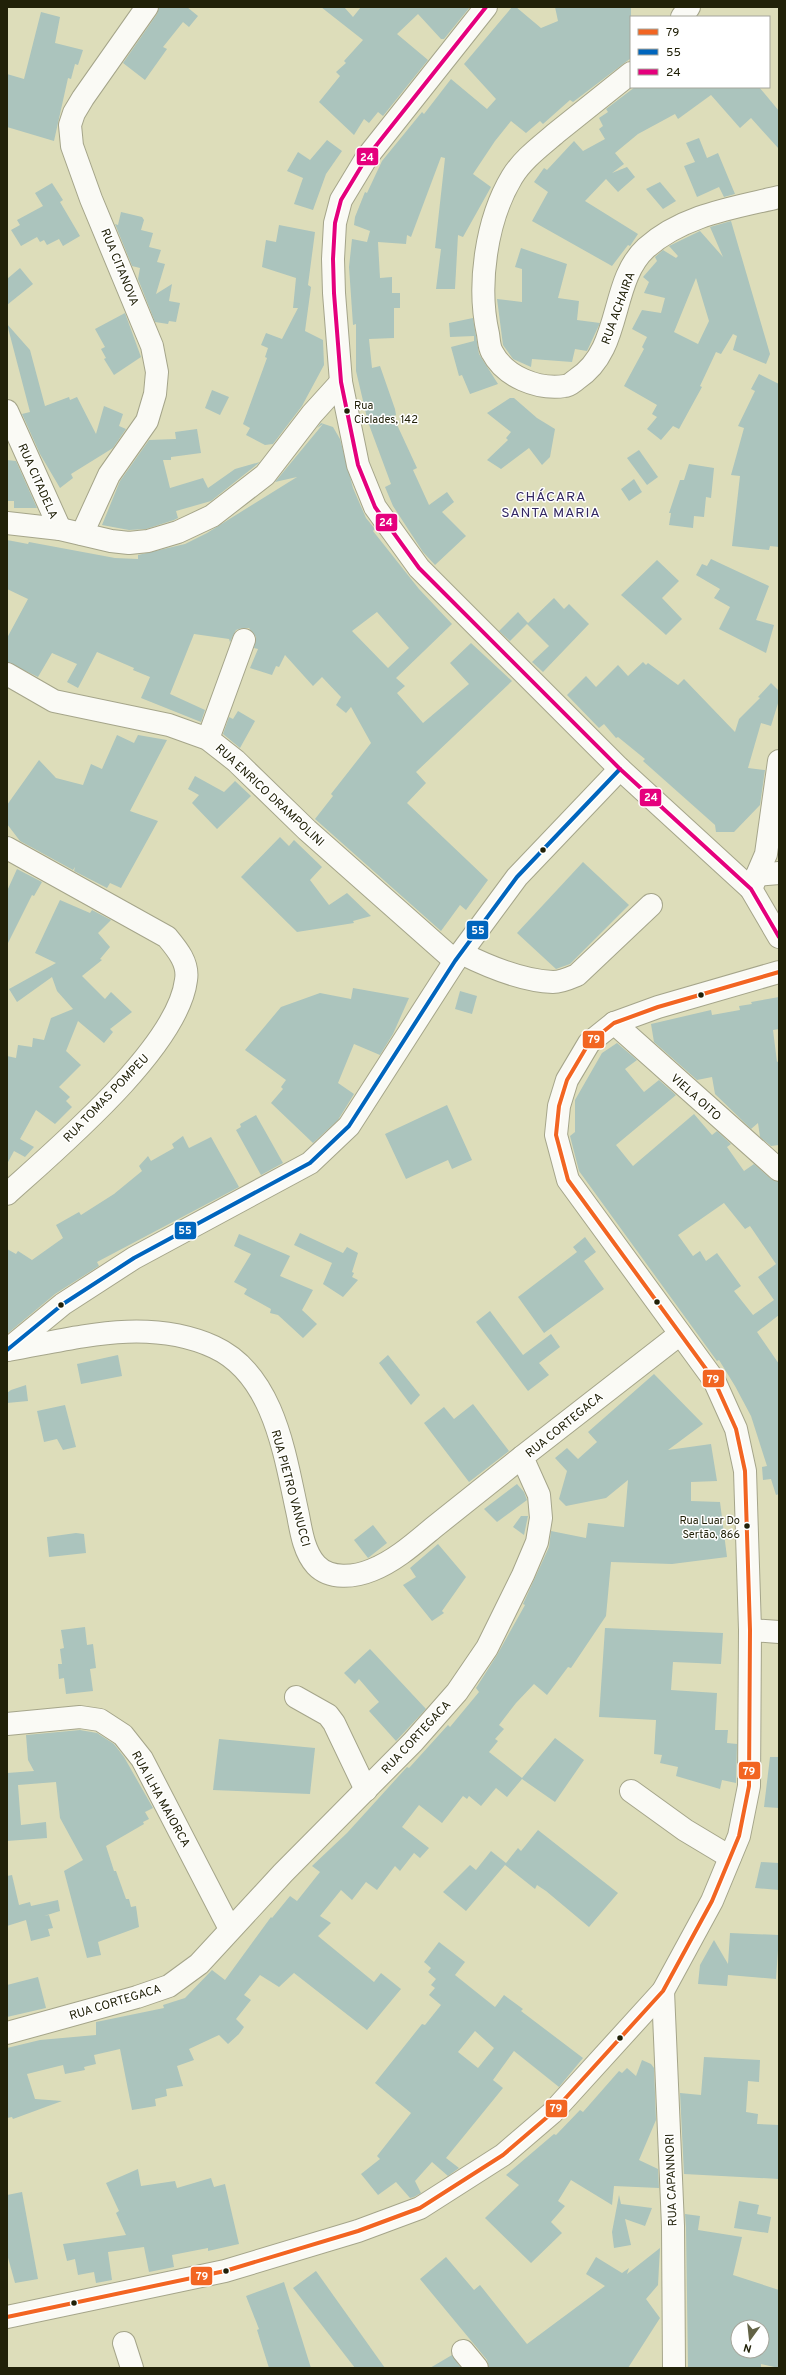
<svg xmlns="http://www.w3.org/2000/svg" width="786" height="2375" font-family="Overpass,sans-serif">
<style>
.building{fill:#abc4bd;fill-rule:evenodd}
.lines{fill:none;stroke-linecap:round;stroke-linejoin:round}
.minor-casing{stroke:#a5a58a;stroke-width:24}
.minor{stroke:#fafaf5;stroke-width:22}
.bus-1-casing{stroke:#fff;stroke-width:7}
.bus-2-casing{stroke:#fff;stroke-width:7}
.bus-3-casing{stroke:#fff;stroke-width:7}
.bus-1{stroke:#f26522;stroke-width:4}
.bus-2{stroke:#0065bd;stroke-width:4}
.bus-3{stroke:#e5007d;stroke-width:4}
.bus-dot{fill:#212108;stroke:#fff;stroke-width:1.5}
.labels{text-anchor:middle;stroke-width:3;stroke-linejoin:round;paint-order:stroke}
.bus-label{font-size:11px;fill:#212108;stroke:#fff;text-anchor:start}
.street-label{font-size:12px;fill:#212108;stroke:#fff}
.quarter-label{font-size:14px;letter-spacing:1px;fill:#332863;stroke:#fff}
.line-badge{stroke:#fff;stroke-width:1.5}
.badge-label{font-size:11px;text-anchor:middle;font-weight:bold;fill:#fff}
</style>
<rect width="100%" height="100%" fill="#ddddba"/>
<g class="building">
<path d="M159,7H187L198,16L189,27L183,22L163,47L167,49L145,80L123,63L157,14Z"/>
<path d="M321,7H344L353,17L361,7H470L444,39H441L418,14L397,34L428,60L383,116L378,112L369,123L364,119L354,135L319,102L340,76L336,72L346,63L344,61L363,40Z"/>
<path d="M512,7H516L541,28L558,21L555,7H631V58L573,102L570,100L543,124L540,121L526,133L511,121L495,141L473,174L491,187L463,237L458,235L455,289H436L441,249L435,248L445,158L441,157L411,237L407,235L406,244L378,242L380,278L392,277V293H400V308H394V338L369,339L372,368L380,366L395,409L396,415L393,416L417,468L413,470L429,505L447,492L454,502L442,512L466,536L435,565L423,552L393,506L385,487L391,484L368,422L356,371V324L353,325L349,267L352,239L367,242L370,231L354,225L355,217L365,192L367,193L382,161L422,112L424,114L451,79L487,109L496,99L464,64Z"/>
<path d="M41,12L60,17L55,43L83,50L78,65L75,64L71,79L68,78L54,141L7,127V74L24,79Z"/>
<path d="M635,87H759L779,111V149L751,118L740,128L711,95L678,119L675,114L638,134L615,153L624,164L612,173L627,167L635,177L618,192L606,179L585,201L638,234L630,246L628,245L612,266L532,221L548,192L534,182L544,168L547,170L574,141L583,151L605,139L599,129L603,126L599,118L608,112L606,109Z"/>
<path d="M699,138L707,158L718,153L735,194L724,197L719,187L697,197L684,166L695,162L686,143Z"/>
<path d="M327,140L342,151L326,174L313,210L294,204L303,178L287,171L298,152L310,160Z"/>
<path d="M660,182L676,201L663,209L646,189Z"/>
<path d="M52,183L63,200L60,202L80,236L63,246L59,239L47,245L44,240L40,242L37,237L21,246L11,230L20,225L17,220L43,206L35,193Z"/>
<path d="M121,212L142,217L144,220L141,230L153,233L149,247L161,250L157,262L165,264L156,294L172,284L169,301L180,303L176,322L169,321L168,324L155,322L138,279L140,268L132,266L115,224L118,225Z"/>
<path d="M731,221L770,354L766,364L733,350L737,336L733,334L721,354L716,352L700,386L702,387L679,429L673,426L661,440L647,429L657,417L652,414L657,405L624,386L644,349L642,347L647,337L632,329L642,310L661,313L665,298L644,293L649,282L643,277L657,261L655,257L663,250L676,258L678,256L669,246L700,231L723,257L710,227ZM696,278L709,321L698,344L674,332Z"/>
<path d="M279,225L315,232L308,285L311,287L305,331L323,340L324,365L302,406L273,444L265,445L246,435L250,428L243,424L267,358L265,357L268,348L261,345L266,333L282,339L298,308H293L296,278L262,267L266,240L276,242Z"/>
<path d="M521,248L567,264L558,298L579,301L577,320L600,323L587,351L575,349L572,362L532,359L531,367L513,359L503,345L497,299L522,302V269L515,267Z"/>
<path d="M20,268L33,284L7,305V279Z"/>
<path d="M125,313L141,357L114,375L104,359L106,358L101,349L105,347L95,329Z"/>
<path d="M473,318L479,354L498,384L470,394L462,375L459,376L451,347L474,341V336L450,337L449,323Z"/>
<path d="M7,324L30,350L45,406L69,397L70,400L77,397L96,434L104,406L123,414L119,426L126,429L113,448L71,474L73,478L60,488L40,454L22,414L30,412Z"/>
<path d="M759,374L779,384V547L770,546L769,550L732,546L740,476L731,475L744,428L738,426L755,391L751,389Z"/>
<path d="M212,390L229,397L220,415L205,408Z"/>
<path d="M510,398H514L537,418L555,429L550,457L542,465L529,448L501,469L487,460L508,440L506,438L511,432L487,413Z"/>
<path d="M321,423L333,427L340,439L353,488L366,518L375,529L373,531L419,589L452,624L396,678L405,686L397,693L423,723L469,684L450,663L471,643L512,681L416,772L426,783L407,803L488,880L466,910L460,905L441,931L315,819L333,796L331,794L371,743L351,707L346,713L336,705L341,697L322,677L313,686L285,655L279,667L276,666L272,675L250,668L258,649L254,648L256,637L249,628H242L236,630L230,642L229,639L194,634L170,694L205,710L201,722L141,698L150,677L133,670L134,668L97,652L78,688L67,682L77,664L52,653L38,677L7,662V638L28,599L7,589V540L28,544L29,542L115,558L138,559V555L185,544L207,533L297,477L275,482L323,424L317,428ZM377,612L409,648L388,668L352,631Z"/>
<path d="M197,429L201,453L171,457V460H163L170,488L203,478L208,488L235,469L260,462L211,501L176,511L178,518L174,520L146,529L129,530L102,525L120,481L149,440L176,439L175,432Z"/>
<path d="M639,450L658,477L647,485L627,458Z"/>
<path d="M7,460L16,461L37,508H14V501H7Z"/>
<path d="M689,464L714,468L711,498L706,497L704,517L694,516L693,528L669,525L671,513H669L680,480H684Z"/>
<path d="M634,479L642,492L629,501L621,489Z"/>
<path d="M711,559L769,586L756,620L774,625L766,653L719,629L730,607L714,598L720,589L696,575L702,564L707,566Z"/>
<path d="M657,560L679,581L662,598L682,619L666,635L621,595Z"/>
<path d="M554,598L564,609L569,604L589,624L543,672L532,662L549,646L527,624L510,641L499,631L518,612L528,623Z"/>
<path d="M643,662L646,665L648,663L678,685L684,679L735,732L739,719L760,698L758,697L771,683L779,691V700L771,726L761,723L748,768L765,770L760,805L734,832H716L715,825L643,761L645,759L618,737L616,738L604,724L599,728L567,695L586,676L596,687L618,665L628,676Z"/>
<path d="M238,711L255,721L240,748L223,734L229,717L233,719Z"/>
<path d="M117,735L134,743L138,735L167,740L130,811L158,821L121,888L110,883L107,888L74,871L75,867L73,870L20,841L7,824V805L39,760L56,778L83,785L91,764L102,769Z"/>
<path d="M195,776L224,792L235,781L251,796L217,829L192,803L199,795L188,789Z"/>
<path d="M280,837L289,846L294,840L322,867L310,880L329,905L347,893L371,916L353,921L354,923L297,932L241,877Z"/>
<path d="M583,862L629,905L570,964L556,969L517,933Z"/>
<path d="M17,869L42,882L34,896L32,895L7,945V891Z"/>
<path d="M60,900L90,913L92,910L111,920L98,933L110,947L100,959L102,960L82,976L105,999L111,992L132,1012L110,1029L113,1032L104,1043L78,1021L66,1051L81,1065L59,1087L70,1097L66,1101L72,1107L55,1124L36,1110L20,1139L34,1147L25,1157L14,1151L7,1164V1056L16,1058L18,1045L32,1047L33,1038L44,1040L51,1018L73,1009L57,991L52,977L17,1002L9,989L56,963L35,953Z"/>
<path d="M353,988L409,998L393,1034L380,1055L354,1044L338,1083L354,1094L338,1120L313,1143L271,1103L283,1089L281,1087L286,1080L245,1050L281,1007L320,993L351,999Z"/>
<path d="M460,991L477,996L472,1014L455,1009Z"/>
<path d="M779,997V1029L773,1030L777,1062L779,1061V1145L771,1146L760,1137L758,1123L751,1129L715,1094L712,1077L697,1080L654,1042L651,1024L711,1010L712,1015L740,1010L739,1006L752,1004L751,1002Z"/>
<path d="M617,1043L637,1060L625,1069L644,1092L659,1080L676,1095L616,1145L633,1166L694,1114L712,1135L717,1131L731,1144L727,1147L744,1171L754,1164L771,1179L779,1182V1315L757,1332L779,1364V1494L776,1495L771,1479L763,1480L762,1467L767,1466L751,1416L735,1386L719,1360L717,1361L579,1171L570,1136L575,1132V1100L602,1053ZM724,1203L745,1229L750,1226L776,1264L758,1277L774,1300L753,1315L734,1291L741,1286L717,1253L706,1261L700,1251L693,1256L678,1235Z"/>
<path d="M447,1105L472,1160L452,1169L448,1160L406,1179L385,1134Z"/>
<path d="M256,1115L283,1163L261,1175L236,1130L241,1127L240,1124Z"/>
<path d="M183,1136L189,1148L211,1137L239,1187L97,1262L99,1266L55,1294L7,1334V1249L16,1254L18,1251L32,1260L63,1238L56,1225L79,1212L81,1215L114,1194L142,1171L139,1166L148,1156L151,1161L174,1148L172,1144Z"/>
<path d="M300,1233L343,1253L347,1247L358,1253L352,1272L354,1273L352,1277L358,1280L343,1297L323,1284L332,1263L294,1245Z"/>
<path d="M239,1234L290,1256L280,1276L313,1290L302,1310L317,1324L303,1338L278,1315L270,1313L271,1309L244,1294L247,1289L234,1282L251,1254L234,1246Z"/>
<path d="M585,1237L596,1252L584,1261L604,1289L544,1333L518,1297L577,1252L573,1247Z"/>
<path d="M490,1311L523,1355L551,1334L560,1347L539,1363L549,1375L528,1391L476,1322Z"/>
<path d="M118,1355L122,1376L81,1384L77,1364Z"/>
<path d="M388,1355L420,1395L411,1405L379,1363Z"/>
<path d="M654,1374L703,1424L668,1450L711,1444L717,1481L691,1482V1501L720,1502L727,1557L672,1564L611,1562L606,1616L571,1668L568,1667L547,1695L534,1684L516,1703L499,1725L504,1729L495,1739L498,1741L489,1752L522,1778L555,1738L584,1760L555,1802L522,1779L507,1797L496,1788L481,1806L469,1796L467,1799L463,1796L442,1823L419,1805L402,1827L429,1848L420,1858L414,1853L400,1871L395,1866L377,1890L366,1882L352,1900L341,1890L320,1916L331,1923L318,1936L374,1982L381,1973L401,1989L367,2030L294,1973L279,1987L260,1975L244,1995L251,2000L236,2019L244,2027L239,2034L228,2044L219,2035L189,2049L194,2060L177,2066L183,2086L166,2089L167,2096L155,2099L156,2106L132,2110L120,2049L94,2055L96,2064L84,2067L85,2070L65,2074L63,2065L27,2074L35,2099L62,2101L13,2119L12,2117L7,2118V2048L40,2040L96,2035V2022L164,2008L163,2005L185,1998L212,1970L225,1980L271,1917L272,1918L290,1896L297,1901L320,1872L312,1866L347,1833L407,1767L409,1768L448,1725L450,1727L479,1692L476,1688L497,1655L525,1605L523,1604L549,1547L551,1531L586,1538L588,1523L624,1527L628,1480L606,1498L566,1506L559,1499L567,1471L555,1458L567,1448L578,1459L597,1442L588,1432Z"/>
<path d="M26,1385L28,1401L7,1403V1393L11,1390Z"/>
<path d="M473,1404L509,1451L469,1482L424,1423L444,1407L454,1419Z"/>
<path d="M65,1405L76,1447L63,1450L57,1439L44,1442L37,1411Z"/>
<path d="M517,1484L524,1492L527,1500L497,1522L484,1509Z"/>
<path d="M521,1516H528L524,1535L513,1527Z"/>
<path d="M373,1525L387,1543L368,1558L354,1540Z"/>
<path d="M76,1533L84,1534L86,1553L49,1557L47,1537Z"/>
<path d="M438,1544L466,1577L442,1611L444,1613L432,1621L403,1585L416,1577L410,1568Z"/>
<path d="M85,1627L87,1645L93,1644L96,1668L90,1669L93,1691L66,1694L64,1678L59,1679L58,1664H62L60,1649L64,1648L61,1630Z"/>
<path d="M605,1628L723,1633L721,1664L673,1662L671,1690L717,1693L715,1730H728L727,1743L737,1744L736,1783L722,1780L720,1789L676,1776L678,1767L660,1763L662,1755L654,1754L656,1720L599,1717Z"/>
<path d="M370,1649L426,1709L396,1741L369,1711L379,1702L359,1679L355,1684L344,1673Z"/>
<path d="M80,1730L97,1733L114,1744L124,1757L153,1808L145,1812L149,1819L143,1822L144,1824L106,1846L114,1871H116L126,1899H129L131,1907L136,1906L139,1927L98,1942L101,1955L87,1958L64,1871L83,1860L60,1818L56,1782L18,1785L21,1825L46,1822L47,1838L7,1841V1773L34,1771L28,1760L26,1735Z"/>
<path d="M219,1739L315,1748L310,1794L213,1790Z"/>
<path d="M770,1757H779V1808L764,1807Z"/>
<path d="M538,1830L618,1893L589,1927L546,1891L537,1885L535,1889L505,1865L466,1911L443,1892L470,1865L476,1870L491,1851L506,1863L518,1848L521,1851Z"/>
<path d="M761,1862L779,1863V1890L755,1888Z"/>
<path d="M12,1875L19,1905L30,1902L31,1906L58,1900L60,1911L44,1916L49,1915L53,1928L48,1929L50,1936L31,1941L26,1920L7,1926V1876Z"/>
<path d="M730,1933L779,1935L776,1979L728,1975L727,1986L698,1984L700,1965L714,1940L728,1964Z"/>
<path d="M439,1942L465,1962L455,1975L495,2007L504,1995L523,2009L521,2011L583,2058L559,2087L514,2051L493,2080L503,2088L446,2158L459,2168L448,2176L432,2162L415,2181L421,2193L414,2197L410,2198L396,2182L378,2195L361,2174L380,2159L377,2156L411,2113L375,2083L422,2024L425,2025L441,2005L429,1995L435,1988L431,1985L436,1979L428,1972L431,1968L424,1962ZM475,2031L494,2048L478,2068L458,2052Z"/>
<path d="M38,1977L46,2008L7,2017V1985Z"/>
<path d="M704,2057L760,2060L759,2082L748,2081L746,2112L758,2114L757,2124L779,2125V2179L684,2174L680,2093L701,2095Z"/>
<path d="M642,2060L651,2064L654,2068L656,2120L639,2160L658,2169L659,2188L614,2186L612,2205L571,2180L558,2201L565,2206L551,2222L562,2233L531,2263L485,2218L519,2185L506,2175L554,2134L556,2135L580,2110L583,2112L619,2071L622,2073L627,2068L636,2076Z"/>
<path d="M138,2169L141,2186L175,2181L177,2188L211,2178L214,2187L225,2184L239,2244L208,2251V2248L172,2255L174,2267L149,2272L144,2247L108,2252L112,2280L96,2283L94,2272L78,2275L75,2259L67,2261L63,2244L126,2235L116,2213L119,2211L106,2183Z"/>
<path d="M22,2192L38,2279L15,2283L7,2254V2195Z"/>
<path d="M619,2195L621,2204L652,2208L645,2226L625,2219L631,2245L614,2248L612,2232Z"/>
<path d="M739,2201L759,2205L757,2214L771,2217L768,2233L734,2228Z"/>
<path d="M685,2214L700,2216L698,2230L742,2237L733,2275L779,2290V2368L761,2364V2368H688L686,2228H687H686ZM738,2327H762V2351H738Z"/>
<path d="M660,2248L658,2285L646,2299L660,2318L628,2368H489L487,2360L473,2343L420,2279L446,2257L474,2290L480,2285L527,2344L605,2286L586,2274L596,2257L622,2273L629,2268L627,2274Z"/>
<path d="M316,2271L385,2368H355L293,2288Z"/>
<path d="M284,2282L311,2368H269L257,2330L259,2329L246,2296Z"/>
<path d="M452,2355L461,2368H430Z"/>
</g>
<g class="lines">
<defs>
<g id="minor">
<path d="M486,7L367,157L341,200L335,223L333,259L334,293L341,382L358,465L375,507L419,568L620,769L751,889L779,937"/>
<path d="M682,17L689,7"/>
<path d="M631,73C606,93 581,113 556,133C541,146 523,159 512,177C486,220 477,286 488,334C489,340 489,347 492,352C505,377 538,390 565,386C569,386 573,382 577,379C623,349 609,282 646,248C683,215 733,208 779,197"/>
<path d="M7,411L60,529"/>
<path d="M7,523L60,529L111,541L129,543L148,541L178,532L212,516L265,475L312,414L341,382"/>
<path d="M82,534L109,475L147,421L155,394L157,372L152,346L91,199L72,146L70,125L74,113L83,98L147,7"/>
<path d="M7,674L54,701L169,725L208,739L236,761L307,830L455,961"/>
<path d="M208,739L244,640"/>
<path d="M7,848L167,937C177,949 189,963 186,980C178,1047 58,1148 7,1194"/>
<path d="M757,875L779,873"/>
<path d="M751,889L766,854L779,761"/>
<path d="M461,953C487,966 524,981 553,982C562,982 570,978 577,975L651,905"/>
<path d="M614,1023L779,1170"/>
<path d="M7,1350L63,1304L134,1258L310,1163L349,1126L455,961L517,877L620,769"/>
<path d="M8,1350C77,1338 147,1317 214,1347C275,1375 285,1457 298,1515C301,1531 304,1552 316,1565C330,1580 355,1577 372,1570C395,1561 415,1543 433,1528C463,1504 493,1480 522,1457"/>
<path d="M750,1630L779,1632"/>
<path d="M296,1697L328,1715L334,1723L366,1790"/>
<path d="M7,1724L80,1717L100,1720L123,1735L142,1759L230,1929"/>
<path d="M631,1791L685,1830L730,1857"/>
<path d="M663,1991L673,2226L674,2368"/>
<path d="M7,2033L137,1997L169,1986L199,1964L283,1873L413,1742L457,1692L487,1648L523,1575L537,1542L541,1518L539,1495L522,1457L680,1334"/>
<path d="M7,2317L225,2271L358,2231L420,2208L503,2155L552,2113L663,1991L712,1901L739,1836L749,1786L750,1630L745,1471L736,1429L714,1380L568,1180L556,1135L559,1106L567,1080L589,1043L614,1023L658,1007L779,972"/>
<path d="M124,2343L132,2368"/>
<path d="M463,2351L477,2368"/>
</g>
</defs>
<use href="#minor" class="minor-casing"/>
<use href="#minor" class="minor"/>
<defs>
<path id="bus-1" d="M7,2317L225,2271L358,2231L420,2208L503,2155L552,2113L663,1991L712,1901L739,1836L749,1786L750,1630L745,1471L736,1429L714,1380L568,1180L556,1135L559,1106L567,1080L589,1043L614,1023L658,1007L779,972"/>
<path id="bus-2" d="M7,1350L63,1304L134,1258L310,1163L349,1126L455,961L517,877L620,769"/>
<path id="bus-3" d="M486,7L367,157L341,200L335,223L333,259L334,293L341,382L358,465L375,507L419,568L620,769L751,889L779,937"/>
</defs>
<use href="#bus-1" class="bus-1-casing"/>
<use href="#bus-2" class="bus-2-casing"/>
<use href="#bus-3" class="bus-3-casing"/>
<use href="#bus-1" class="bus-1"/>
<use href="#bus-2" class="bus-2"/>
<use href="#bus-3" class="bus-3"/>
</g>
<g class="bus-dot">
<circle cx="347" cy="411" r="3.5"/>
<circle cx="543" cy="850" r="3.5"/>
<circle cx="701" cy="995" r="3.5"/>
<circle cx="657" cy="1302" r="3.5"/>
<circle cx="61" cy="1305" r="3.5"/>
<circle cx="747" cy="1526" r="3.5"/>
<circle cx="620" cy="2038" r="3.5"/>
<circle cx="226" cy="2271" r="3.5"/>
<circle cx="74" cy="2303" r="3.5"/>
</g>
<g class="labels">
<g class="bus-label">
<text x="354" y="409">Rua<tspan x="354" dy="14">Ciclades, 142</tspan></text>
<text x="740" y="1524" text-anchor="end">Rua Luar Do<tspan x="740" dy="14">Sertão, 866</tspan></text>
</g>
<g class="street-label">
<text transform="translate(120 267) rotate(68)" y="4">RUA CITANOVA</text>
<text transform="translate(618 308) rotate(-70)" y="4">RUA ACHAIRA</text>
<text transform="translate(38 481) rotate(66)" y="4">RUA CITADELA</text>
<text transform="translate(270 795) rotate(43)" y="4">RUA ENRICO DRAMPOLINI</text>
<text transform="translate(696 1097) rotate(42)" y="4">VIELA OITO</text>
<text transform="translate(106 1098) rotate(-46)" y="4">RUA TOMAS POMPEU</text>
<text transform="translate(564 1425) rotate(-39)" y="4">RUA CORTEGACA</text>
<text transform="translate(291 1488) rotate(75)" y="4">RUA PIETRO VANUCCI</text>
<text transform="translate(416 1737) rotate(-47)" y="4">RUA CORTEGACA</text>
<text transform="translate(161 1799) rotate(61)" y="4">RUA ILHA MAIORCA</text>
<text transform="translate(115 2002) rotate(-17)" y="4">RUA CORTEGACA</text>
<text transform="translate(671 2180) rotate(-92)" y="4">RUA CAPANNORI</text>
</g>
<g class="quarter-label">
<text x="551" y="501">CHÁCARA<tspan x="551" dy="16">SANTA MARIA</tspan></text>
</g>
</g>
<g class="line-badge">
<rect x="356" y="147" width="23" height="19" rx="4" fill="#e5007d"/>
<rect x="375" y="513" width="23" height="19" rx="4" fill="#e5007d"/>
<rect x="639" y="788" width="23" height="19" rx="4" fill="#e5007d"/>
<rect x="466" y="920" width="23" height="20" rx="4" fill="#0065bd"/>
<rect x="582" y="1030" width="23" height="19" rx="4" fill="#f26522"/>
<rect x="174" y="1221" width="23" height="19" rx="4" fill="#0065bd"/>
<rect x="702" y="1369" width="23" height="19" rx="4" fill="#f26522"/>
<rect x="738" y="1761" width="23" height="19" rx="4" fill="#f26522"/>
<rect x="545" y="2099" width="23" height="19" rx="4" fill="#f26522"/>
<rect x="190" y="2266" width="23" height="20" rx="4" fill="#f26522"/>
</g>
<g class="badge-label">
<text x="367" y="161">24</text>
<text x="386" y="526">24</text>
<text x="651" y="801">24</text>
<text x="478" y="934">55</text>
<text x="594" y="1043">79</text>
<text x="185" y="1234">55</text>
<text x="713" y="1383">79</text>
<text x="749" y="1775">79</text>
<text x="556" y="2112">79</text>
<text x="202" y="2280">79</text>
</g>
<rect width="786" height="2375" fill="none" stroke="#212108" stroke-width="16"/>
<rect x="630" y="16" width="140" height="72" fill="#ffffff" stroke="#a6a69c"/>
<rect x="638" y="29" width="20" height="6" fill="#f26522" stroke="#a6a69c"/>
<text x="666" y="36" font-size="12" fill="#212108">79</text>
<rect x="638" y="49" width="20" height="6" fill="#0065bd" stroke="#a6a69c"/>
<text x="666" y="56" font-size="12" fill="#212108">55</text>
<rect x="638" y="69" width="20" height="6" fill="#e5007d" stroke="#a6a69c"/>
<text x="666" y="76" font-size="12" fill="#212108">24</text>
<g transform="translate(750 2339) rotate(195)"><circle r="19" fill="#ffffff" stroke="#a6a69c"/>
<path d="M0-3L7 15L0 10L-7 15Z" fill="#636346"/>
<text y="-6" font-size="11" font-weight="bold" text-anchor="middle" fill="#212108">N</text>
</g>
</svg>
